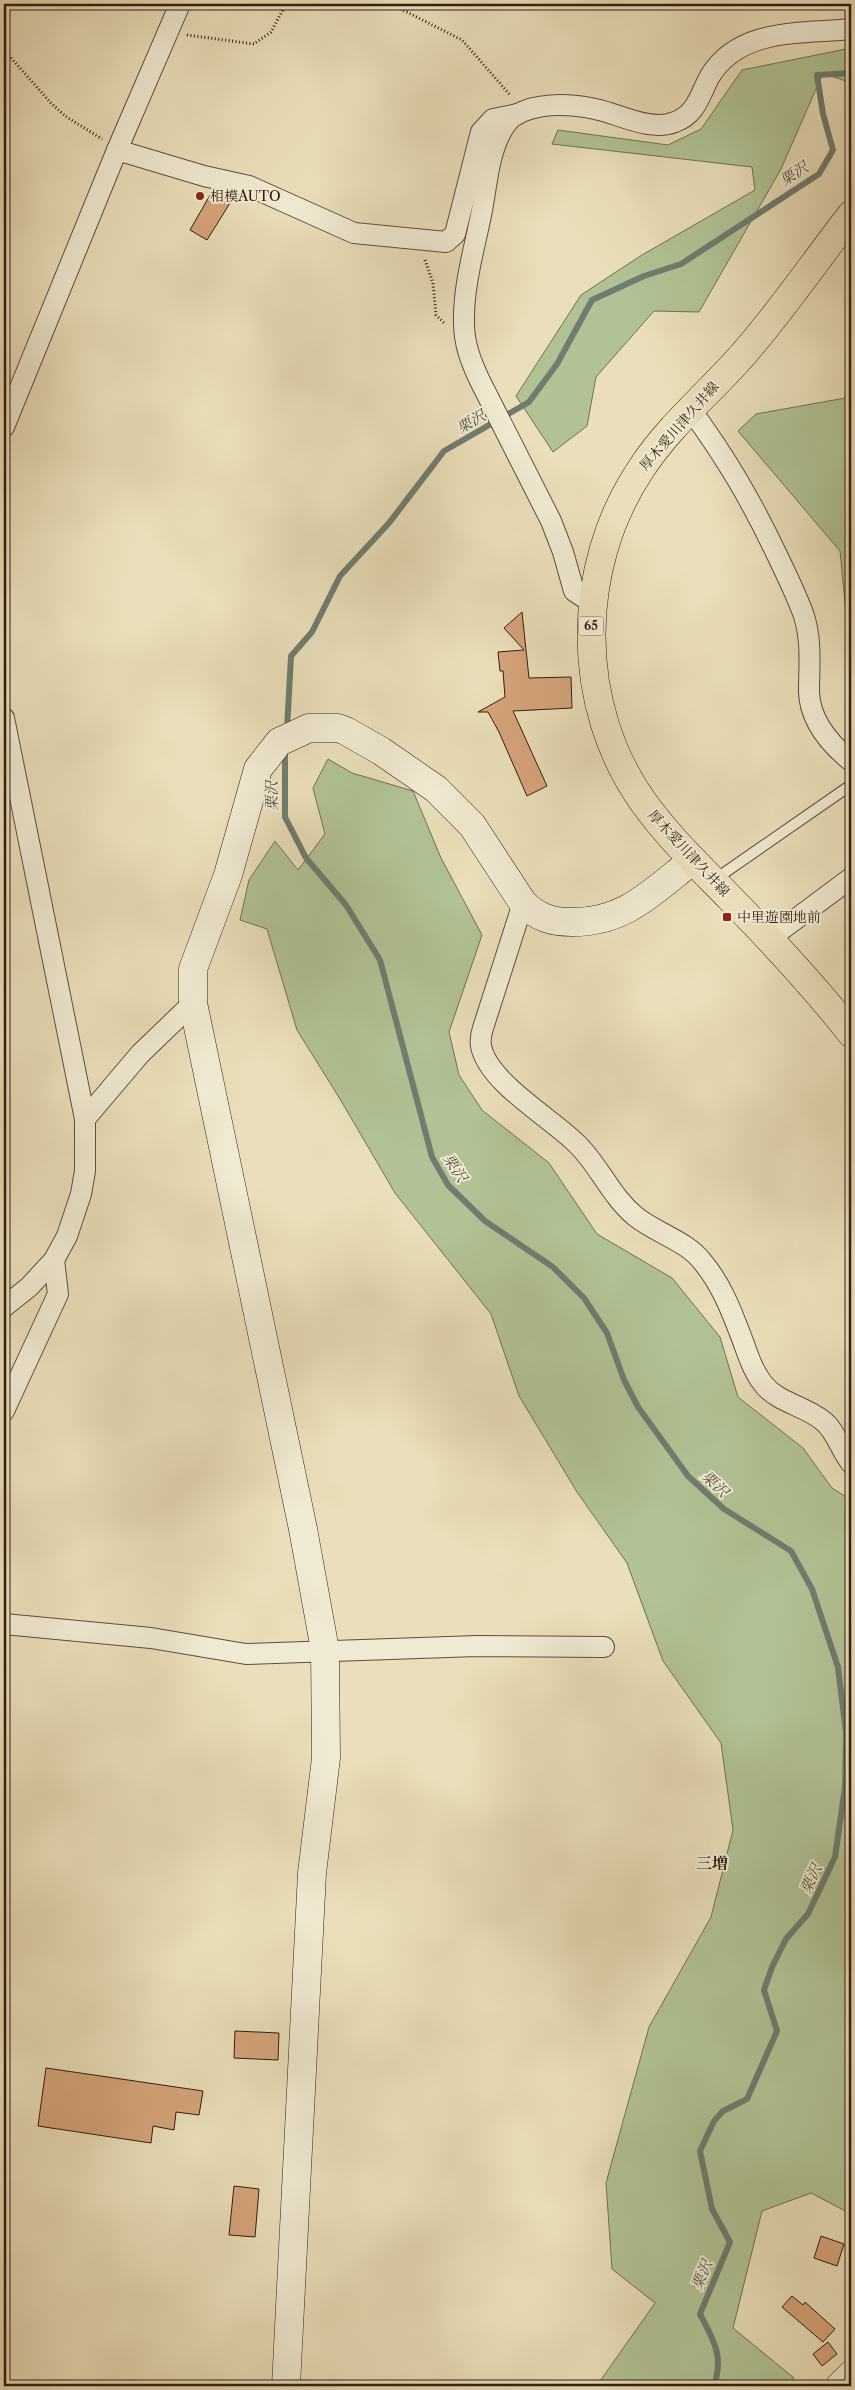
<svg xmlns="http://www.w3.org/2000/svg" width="855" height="2390" font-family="'Libre Caslon Text','Noto Serif JP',serif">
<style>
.green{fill:#b1c395;stroke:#717052}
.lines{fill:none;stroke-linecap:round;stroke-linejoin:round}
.stream{stroke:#6f7d70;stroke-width:6}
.building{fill:#d6a47b;stroke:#311e0f}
.lane-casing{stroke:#5f4e3a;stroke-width:12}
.street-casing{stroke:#5f4e3a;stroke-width:22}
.secondary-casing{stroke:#311e0f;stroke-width:29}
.primary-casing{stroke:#311e0f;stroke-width:29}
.path{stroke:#311e0f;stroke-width:3;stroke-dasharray:1 2.5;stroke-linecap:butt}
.lane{stroke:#f1ead2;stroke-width:10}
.street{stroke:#f1ead2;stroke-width:20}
.secondary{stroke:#f1ead2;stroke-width:28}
.primary{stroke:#eadfba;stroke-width:28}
.poi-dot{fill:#8f2418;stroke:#f1ead2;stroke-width:2}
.labels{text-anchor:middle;stroke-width:4;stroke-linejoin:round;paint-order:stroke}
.shield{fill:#f1ead2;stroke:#6b5b4a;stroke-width:1}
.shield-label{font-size:12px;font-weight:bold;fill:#311e0f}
.poi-label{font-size:14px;fill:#311e0f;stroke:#f1ead2;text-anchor:start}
.street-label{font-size:14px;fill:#311e0f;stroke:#f1ead2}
.water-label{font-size:15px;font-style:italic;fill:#504e3f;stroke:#f1ead2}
.quarter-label{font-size:16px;font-weight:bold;fill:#311e0f;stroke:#f1ead2}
</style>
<rect width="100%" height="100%" fill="#eadfba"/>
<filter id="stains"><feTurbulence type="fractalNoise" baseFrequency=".004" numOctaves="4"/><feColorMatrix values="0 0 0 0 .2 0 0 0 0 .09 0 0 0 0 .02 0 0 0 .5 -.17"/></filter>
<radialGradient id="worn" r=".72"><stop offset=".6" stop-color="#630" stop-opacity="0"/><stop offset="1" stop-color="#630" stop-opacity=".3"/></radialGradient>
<g class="green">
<path d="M851,48V83L823,73L781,169L699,312L654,311L596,377L587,426L553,452L516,396L581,295L642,255L755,190L752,167L552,144L558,130L668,145L701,129L742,70Z"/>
<path d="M851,397V664L840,551L738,431L756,414Z"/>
<path d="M328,759L352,773L413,791L441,858L482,935L449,1032L459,1075L482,1110L549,1163L597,1234L672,1278L720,1337L738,1397L803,1448L832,1488L851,1500V2214L811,2193L762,2211L733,2328L794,2378L788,2386H599L598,2384L655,2303L612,2269L606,2183L649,2027L711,1917L733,1830L721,1743L663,1661L627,1563L577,1492L519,1396L491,1314L395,1193L340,1099L297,1030L267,929L240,920L249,880L275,841L298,870L325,834L313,788Z"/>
</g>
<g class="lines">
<g class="stream">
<path d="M287,730L291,656L312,632L340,576L389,523L444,451L529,402L557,364L592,300L644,276L681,264L819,174L833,150L823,114L817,75L851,73"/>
<path d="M285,750V817L306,858L346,905L380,960L432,1157L448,1185L485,1221L553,1267L584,1298L607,1333L624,1380L638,1407L688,1476L724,1509L791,1551L812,1589L838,1667L846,1733L845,1787L835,1857L808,1914L786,1939L772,1967L764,1990L777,2031L747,2099L723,2111L714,2121L700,2151L712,2209L730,2242L700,2314C714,2341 724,2356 714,2386"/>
</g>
</g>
<g class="building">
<path d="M213,190L235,195L207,240L190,230Z"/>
<path d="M522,612L529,678L571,677L572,708L513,711L547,786L527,796L499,732L488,712H478L505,697L503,671H500L498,652L524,650L504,628Z"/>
<path d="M235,2031L279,2033L278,2060L234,2058Z"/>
<path d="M46,2068L203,2091L199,2115L176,2112L174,2130L153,2126L151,2143L38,2126Z"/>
<path d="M234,2186L259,2189L255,2237L229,2235Z"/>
<path d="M821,2236L844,2244L837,2266L814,2258Z"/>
<path d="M792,2296L803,2305L805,2302L835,2329L823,2342L782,2307Z"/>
<path d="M828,2342L837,2354L822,2366L813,2354Z"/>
</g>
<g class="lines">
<defs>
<path id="lane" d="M714,880L851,785"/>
<g id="street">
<path d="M117,150L204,176L249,186L354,233L446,242L455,234L481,132L493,119L518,114"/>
<path d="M691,410C727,459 752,502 778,557C787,576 797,596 804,616C812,642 809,666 809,692C810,721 830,744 851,761"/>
<path d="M4,427L117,150L180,4"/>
<path d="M592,603L574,591L563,552L551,521L480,381C471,362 464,344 464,323C463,287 474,250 481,215C487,187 488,152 504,127C508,120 516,114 524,111C546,103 571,104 595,109C620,114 650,132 675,122C697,114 700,94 710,76C740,27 803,34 851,29"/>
<path d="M4,718L85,1119"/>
<path d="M523,903L483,1028C481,1034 480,1040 481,1046C488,1083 553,1119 578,1145C600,1167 611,1196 635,1216C654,1232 686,1241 701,1260C722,1284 733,1315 744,1344C749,1358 754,1373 764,1385C778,1402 804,1406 822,1420C836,1430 840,1450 851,1463"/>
<path d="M769,939L851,878"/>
<path d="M4,1307L29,1287L54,1260L67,1236L81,1194L85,1171V1119L140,1054L193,1003"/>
<path d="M4,1411L58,1294L54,1260"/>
<path d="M4,1624L151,1638L246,1654L477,1646L604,1647"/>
</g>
<g id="secondary">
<path d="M286,2386L312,1873L326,1758L325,1650L303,1529L193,1003V969L228,875L258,769L279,742L309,728H338L346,731L381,751L436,789L472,825L523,903C537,917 551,922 571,922C625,923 653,891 693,860"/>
<path d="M840,2386L851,2375"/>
</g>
<path id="primary" d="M851,215C816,260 784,307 747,350C713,390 670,424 641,469C575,567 574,706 644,803C669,838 701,868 731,899C773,942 814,986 851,1033"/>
</defs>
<use href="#lane" class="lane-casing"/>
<use href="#street" class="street-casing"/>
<use href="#secondary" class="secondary-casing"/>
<use href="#primary" class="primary-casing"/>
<g class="path">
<path d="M391,4L462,40L511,96"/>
<path d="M187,35L254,44L271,32L286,4"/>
<path d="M4,50L51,103L65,116L102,139"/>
<path d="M425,260L433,283L436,315L444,323"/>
</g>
<use href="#lane" class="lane"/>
<use href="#street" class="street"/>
<use href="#secondary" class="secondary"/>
<use href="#primary" class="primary"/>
</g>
<g class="poi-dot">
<circle cx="200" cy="196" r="5"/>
<rect x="722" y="912" width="10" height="10" rx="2.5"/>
</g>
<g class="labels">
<rect class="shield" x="578.5" y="616.5" width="25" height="19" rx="4"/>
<g class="shield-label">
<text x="591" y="630">65</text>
</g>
<g class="poi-label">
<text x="210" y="201">相模AUTO</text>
<text x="737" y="922">中里遊園地前</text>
</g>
<g class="street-label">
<text transform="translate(679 426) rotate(-49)" y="5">厚木愛川津久井線</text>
<text transform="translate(689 853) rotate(47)" y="5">厚木愛川津久井線</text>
</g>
<g class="water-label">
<text transform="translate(794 174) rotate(-34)" y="5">栗沢</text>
<text transform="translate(471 422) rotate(-30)" y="5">栗沢</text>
<text transform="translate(272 796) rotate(-91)" y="5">栗沢</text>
<text transform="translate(455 1168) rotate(56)" y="5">栗沢</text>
<text transform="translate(715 1484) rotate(43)" y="5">栗沢</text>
<text transform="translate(811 1879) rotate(-65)" y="5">栗沢</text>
<text transform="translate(702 2275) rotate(-68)" y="5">栗沢</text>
</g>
<g class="quarter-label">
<text x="712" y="1869">三増</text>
</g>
</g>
<rect width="855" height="2390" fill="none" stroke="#eadfba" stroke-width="20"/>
<rect x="5" y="5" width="845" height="2380" fill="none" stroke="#311e0f" stroke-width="2.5"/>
<rect x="10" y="10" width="835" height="2370" fill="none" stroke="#311e0f"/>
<rect width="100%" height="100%" filter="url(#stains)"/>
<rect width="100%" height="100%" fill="url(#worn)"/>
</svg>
